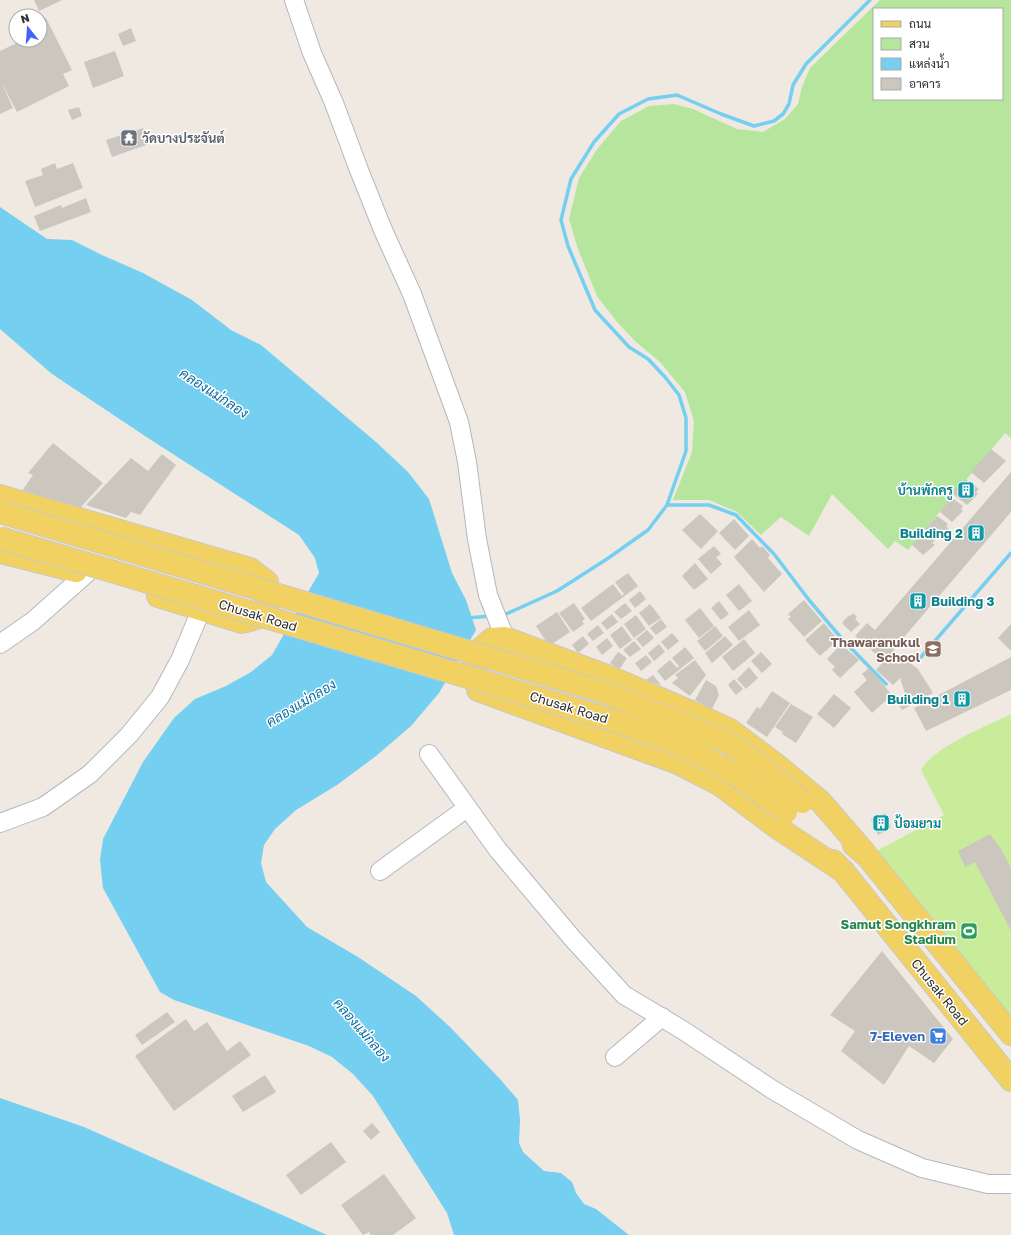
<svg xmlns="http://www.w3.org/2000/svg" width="1011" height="1235" font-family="'Golos Text',Sarabun,sans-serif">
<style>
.green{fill:#b6e59e;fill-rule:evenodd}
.pitch{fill:#c9ec9a}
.water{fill:#75cff0}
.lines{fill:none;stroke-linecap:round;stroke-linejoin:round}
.stream{stroke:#75cff0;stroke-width:3.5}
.building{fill:#cbc7bf}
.minor-casing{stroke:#b4b7c1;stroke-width:20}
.major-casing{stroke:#c9c9c9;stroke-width:24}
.minor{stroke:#fff;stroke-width:18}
.major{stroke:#f2d163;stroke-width:22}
.major-bridge-casing{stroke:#c9c9c9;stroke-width:24;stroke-linecap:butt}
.major-bridge{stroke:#f2d163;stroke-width:22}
.labels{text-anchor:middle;stroke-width:3;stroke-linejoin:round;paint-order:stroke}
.worship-label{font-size:13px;font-weight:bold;fill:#5b616d;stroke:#fff;text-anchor:start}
.culture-label{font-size:13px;font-weight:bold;fill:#0d838f;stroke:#fff;text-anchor:end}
.street-label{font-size:13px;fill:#2e2e2e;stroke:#fff}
.education-label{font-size:13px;font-weight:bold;fill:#785e54;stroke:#fff;text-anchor:end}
.leisure-label{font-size:13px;font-weight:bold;fill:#27864d;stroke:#fff;text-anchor:end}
.shop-label{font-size:13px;font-weight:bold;fill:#366cbe;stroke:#fff;text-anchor:end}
.water-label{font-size:14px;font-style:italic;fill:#0d6fa3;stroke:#fff}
</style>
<rect width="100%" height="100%" fill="#efe9e1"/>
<path class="green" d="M880,0H1011V438L1005,433L908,550L895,541L888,549L832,494L809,536L781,517L761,535L737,512L709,500H673L692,452L694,421L685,392L660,362L636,342L617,322L597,296L578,249L569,219L579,178L598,148L621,121L649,106L674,104L693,109L737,129L763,132L785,119L798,104L802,87L810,68ZM874,9H1002V99H874Z"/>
<path class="pitch" d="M1011,714V1034L867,856L944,815L921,770C933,747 987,726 1011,714Z"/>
<g class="water">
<path d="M0,207L47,239L72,240L102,255L143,273L192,300L231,330L261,345L376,442L408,472L429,499L452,573L466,600L476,630L439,693L411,726L376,756L337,785L296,810L275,829L264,845L261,863L266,882L307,927L358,957L416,996L450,1027L500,1079L518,1100L520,1120L519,1143L523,1152L544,1171L561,1173L572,1182L576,1193L584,1204L596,1209L629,1235H454L447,1213L373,1096L353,1074L332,1057L309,1046L174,1000L160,992L103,888L100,860L103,839L143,762L174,718L195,699L226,686L251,672L272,655L319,573L315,558L299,535L148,438L52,374L0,329Z"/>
<path d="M0,1098L84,1127L327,1235H0Z"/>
</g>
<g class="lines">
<g class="stream">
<path d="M667,505H709L736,515L774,554L809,600L843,640L886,684"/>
<path d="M501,615L506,614L557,591L607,559L648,530L667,505L686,451V418L679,395L665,377L648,359L629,347L595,310L568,246L561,220L571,179L594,142L619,114L648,99L677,95L721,114L754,126L774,121L783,114L789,104L793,85L806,64L870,0"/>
<path d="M468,618L491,616"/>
<path d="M921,657L1011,553"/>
</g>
</g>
<g class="building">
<path d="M34,0H62L39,11Z"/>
<path d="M46,18L72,70L63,74L69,86L17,112L1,81L13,108L0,114V51L23,40H40V21Z"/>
<path d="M131,28L136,41L123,46L118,34Z"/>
<path d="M115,51L124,76L93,88L84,62Z"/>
<path d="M79,107L82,116L72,120L68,110Z"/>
<path d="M143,128L149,144L112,157L106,140Z"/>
<path d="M55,163L57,169L73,163L83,188L35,207L25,181L43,175L41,169Z"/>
<path d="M86,198L91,212L40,231L34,216L61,205L62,208Z"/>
<path d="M53,443L103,483L80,508L22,491L33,475L28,473Z"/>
<path d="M991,449L1006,461L984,483L971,472Z"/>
<path d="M162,454L176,465L140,515L131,512L126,518L86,505L131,458L148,471Z"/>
<path d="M1011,472V512L893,650L918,669L933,693L902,710L896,701L901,695L907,700L900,678L893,685L876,670L884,661L855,636L867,623L875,630Z"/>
<path d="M965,479L979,489L976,492L978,494L967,505L952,493Z"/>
<path d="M951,497L963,506L961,509L963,511L952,522L940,512Z"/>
<path d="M700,514L718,531L701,549L682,530Z"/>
<path d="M937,516L948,524L946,526L949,529L937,539L925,529Z"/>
<path d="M734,519L749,536L735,550L719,533Z"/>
<path d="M923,532L935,540L932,543L935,545L923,555L912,545Z"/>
<path d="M752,539L760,548L762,546L770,555L768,558L782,574L764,592L734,557Z"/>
<path d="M714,546L721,554L716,557L722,564L711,574L698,559Z"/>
<path d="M695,563L708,579L694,590L682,576Z"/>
<path d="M628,573L638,586L591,621L581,608L613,584L622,596L624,594L615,582Z"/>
<path d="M739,584L752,601L739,611L726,595Z"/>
<path d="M640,591L646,599L635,608L629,600Z"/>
<path d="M804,600L822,621L804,637L788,619L791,617L788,614Z"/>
<path d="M719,601L729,614L721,620L711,608Z"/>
<path d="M574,603L585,619L582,621L584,624L573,632L559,613Z"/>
<path d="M625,603L632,611L621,619L614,612Z"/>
<path d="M650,604L661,618L649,626L639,613Z"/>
<path d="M700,608L714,626L699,638L685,620Z"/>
<path d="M749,610L760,625L739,641L728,627Z"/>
<path d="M557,612L570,632L549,646L536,626Z"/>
<path d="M853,613L857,617L855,619L860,624L851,632L842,623L849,615L850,616Z"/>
<path d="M612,614L618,622L607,630L601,623Z"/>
<path d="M636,615L646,629L634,638L624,624Z"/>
<path d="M661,619L667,627L656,635L650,628Z"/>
<path d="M824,623L838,640L820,656L805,640Z"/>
<path d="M1011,624V651L998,638Z"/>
<path d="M598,625L604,633L593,641L587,634Z"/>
<path d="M622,626L632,640L620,649L610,635Z"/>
<path d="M715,626L723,636L705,651L697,641Z"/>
<path d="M647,630L654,638L643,647L636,639Z"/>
<path d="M672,633L679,641L668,650L661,642Z"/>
<path d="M583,636L589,644L578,653L572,645Z"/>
<path d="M725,636L733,645L712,663L705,653Z"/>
<path d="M607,638L613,646L602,655L596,647Z"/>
<path d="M744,639L755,653L733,671L722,657Z"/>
<path d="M634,641L641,649L630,657L623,650Z"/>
<path d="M659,644L665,652L654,661L648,653Z"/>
<path d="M841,644L859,660L840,678L832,670L835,667L827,659Z"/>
<path d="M685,647L694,658L665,681L657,671L670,660L677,668L679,666L672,658Z"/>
<path d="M618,652L627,658L619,670L610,663Z"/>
<path d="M761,652L772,664L762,673L751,661Z"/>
<path d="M646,655L652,662L641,671L635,663Z"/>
<path d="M1011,657V690L926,731L914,708Z"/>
<path d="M695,660L706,675L690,696L672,683L678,678L675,675Z"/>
<path d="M749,667L758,678L746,689L737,679Z"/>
<path d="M869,668L892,695L872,713L854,692L867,680L862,674Z"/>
<path d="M653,675L661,685H660L646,680Z"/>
<path d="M734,679L743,689L736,695L728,685Z"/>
<path d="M706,680L716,686L719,695L712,709L695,700Z"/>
<path d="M772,691L790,703L767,737L746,723L757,707L760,709Z"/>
<path d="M834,694L851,708L834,728L817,714Z"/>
<path d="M791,704L813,717L796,743L782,734L783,732L775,727Z"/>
<path d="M885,813L891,827L878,835L871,819Z"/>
<path d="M990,834L1001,849L1011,868V931L975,862L965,867L958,851Z"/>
<path d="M882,951L953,1039L934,1063L909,1046L884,1085L841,1051L855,1031L830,1015Z"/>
<path d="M167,1012L175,1022L142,1045L135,1035Z"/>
<path d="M186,1019L194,1031L207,1022L227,1051L240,1041L251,1055L174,1111L135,1056Z"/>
<path d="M265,1075L276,1092L243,1112L232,1096Z"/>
<path d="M372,1123L380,1132L371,1140L363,1131Z"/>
<path d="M331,1142L346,1162L301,1195L286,1175Z"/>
<path d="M384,1174L416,1218L393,1235H371L369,1232L363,1235L341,1205Z"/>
</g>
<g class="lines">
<defs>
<g id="minor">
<path d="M294,0L312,53L334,103L359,170L383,230L412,294L459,422L467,462L477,539L488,595L505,638"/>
<path d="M0,644L33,621L87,573"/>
<path d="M429,754L498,850L572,938L624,995L681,1029L773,1090L858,1140L922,1168L988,1184H1011"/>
<path d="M0,823L43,807L90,774L129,735L160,697L180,660L201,610"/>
<path d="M380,871L467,808"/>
<path d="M615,1057L662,1017"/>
</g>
<g id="major">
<path d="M0,496L250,569L267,582L269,602L257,618L242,622L158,596"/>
<path d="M0,552L76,571"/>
<path d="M854,845L867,856L1011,1034"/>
<path d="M833,861L843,871L1011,1080"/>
<path d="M843,871L775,826L719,784L678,763L478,690L474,666L482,648L492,639L505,638L612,678L698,715L730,730L774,763L821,802L865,853"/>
</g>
</defs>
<use href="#minor" class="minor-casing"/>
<use href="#major" class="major-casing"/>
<use href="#minor" class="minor"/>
<use href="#major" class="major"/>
<defs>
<g id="major-bridge">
<path d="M0,512L607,693L729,743L769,772L802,802"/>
<path d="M0,538L609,719L681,745L733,773L786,812"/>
</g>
</defs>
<use href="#major-bridge" class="major-bridge-casing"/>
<use href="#major-bridge" class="major-bridge"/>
</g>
<defs>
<symbol id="temple-square" viewBox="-11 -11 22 22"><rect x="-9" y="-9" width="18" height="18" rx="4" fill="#6b7280" stroke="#fff"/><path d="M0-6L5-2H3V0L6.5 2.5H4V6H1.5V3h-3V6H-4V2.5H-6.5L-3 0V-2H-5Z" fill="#fff"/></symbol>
<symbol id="building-square" viewBox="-11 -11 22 22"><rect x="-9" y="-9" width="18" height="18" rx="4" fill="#0f9aa8" stroke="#fff"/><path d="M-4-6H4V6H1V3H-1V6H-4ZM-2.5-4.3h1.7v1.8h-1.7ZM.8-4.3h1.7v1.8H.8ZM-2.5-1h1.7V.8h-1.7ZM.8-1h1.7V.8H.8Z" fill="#fff"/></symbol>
<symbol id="school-square" viewBox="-11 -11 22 22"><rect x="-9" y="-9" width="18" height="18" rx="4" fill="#8d6e63" stroke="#fff"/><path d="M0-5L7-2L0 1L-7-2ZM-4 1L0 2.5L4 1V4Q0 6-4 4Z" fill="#fff"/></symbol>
<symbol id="stadium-square" viewBox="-11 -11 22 22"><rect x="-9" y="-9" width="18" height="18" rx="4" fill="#2e9e5b" stroke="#fff"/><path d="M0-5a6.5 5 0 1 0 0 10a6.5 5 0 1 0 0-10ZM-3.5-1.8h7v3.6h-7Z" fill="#fff"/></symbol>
<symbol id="supermarket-square" viewBox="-11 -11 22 22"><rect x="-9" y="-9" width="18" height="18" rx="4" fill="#3f7fe0" stroke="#fff"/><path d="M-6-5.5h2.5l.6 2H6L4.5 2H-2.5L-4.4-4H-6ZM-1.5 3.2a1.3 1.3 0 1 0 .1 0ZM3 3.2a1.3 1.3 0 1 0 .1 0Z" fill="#fff"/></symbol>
</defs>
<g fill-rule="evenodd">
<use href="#temple-square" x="119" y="128" width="20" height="20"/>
<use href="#building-square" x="956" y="480" width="20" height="20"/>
<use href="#building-square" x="966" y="523" width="20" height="20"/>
<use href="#building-square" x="908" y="591" width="20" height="20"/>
<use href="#school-square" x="923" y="639" width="20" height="20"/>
<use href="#building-square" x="952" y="689" width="20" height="20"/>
<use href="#building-square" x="871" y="813" width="20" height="20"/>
<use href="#stadium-square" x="959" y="921" width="20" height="20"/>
<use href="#supermarket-square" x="928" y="1026" width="20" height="20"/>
</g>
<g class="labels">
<g class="worship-label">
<text x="142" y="143">วัดบางประจันต์</text>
</g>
<g class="culture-label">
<text x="953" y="495">บ้านพักครู</text>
<text x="963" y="538">Building 2</text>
<text x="931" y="606" text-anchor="start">Building 3</text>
<text x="949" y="704">Building 1</text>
<text x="894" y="828" text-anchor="start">ป้อมยาม</text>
</g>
<g class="street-label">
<text transform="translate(258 615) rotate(17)" y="5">Chusak Road</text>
<text transform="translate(569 707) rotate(17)" y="5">Chusak Road</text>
<text transform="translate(940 992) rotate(51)" y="5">Chusak Road</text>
</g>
<g class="education-label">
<text x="920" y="647">Thawaranukul<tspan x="920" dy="15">School</tspan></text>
</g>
<g class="leisure-label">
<text x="956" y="929">Samut Songkhram<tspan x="956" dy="15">Stadium</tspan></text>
</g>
<g class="shop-label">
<text x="925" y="1041">7-Eleven</text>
</g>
<g class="water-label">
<text transform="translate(214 393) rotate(33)" y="5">คลองแม่กลอง</text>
<text transform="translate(301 703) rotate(-31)" y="5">คลองแม่กลอง</text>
<text transform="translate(362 1030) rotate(49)" y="5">คลองแม่กลอง</text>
</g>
</g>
<rect x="873" y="8" width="130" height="92" fill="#ffffff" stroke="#ababab"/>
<rect x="881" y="21" width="20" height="6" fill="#f2d163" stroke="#ababab"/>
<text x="909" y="28" font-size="12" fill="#2e2e2e">ถนน</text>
<rect x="881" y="38" width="20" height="12" fill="#b6e59e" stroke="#ababab"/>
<text x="909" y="48" font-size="12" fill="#2e2e2e">สวน</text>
<rect x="881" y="58" width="20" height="12" fill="#75cff0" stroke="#ababab"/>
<text x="909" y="68" font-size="12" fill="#2e2e2e">แหล่งน้ำ</text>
<rect x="881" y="78" width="20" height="12" fill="#cbc7bf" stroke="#ababab"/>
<text x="909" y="88" font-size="12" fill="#2e2e2e">อาคาร</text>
<g transform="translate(28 28) rotate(343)"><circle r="19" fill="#ffffff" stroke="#ababab"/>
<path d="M0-3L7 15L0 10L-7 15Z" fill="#4264fb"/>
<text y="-6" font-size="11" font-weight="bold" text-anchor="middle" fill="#2e2e2e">N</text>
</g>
</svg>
